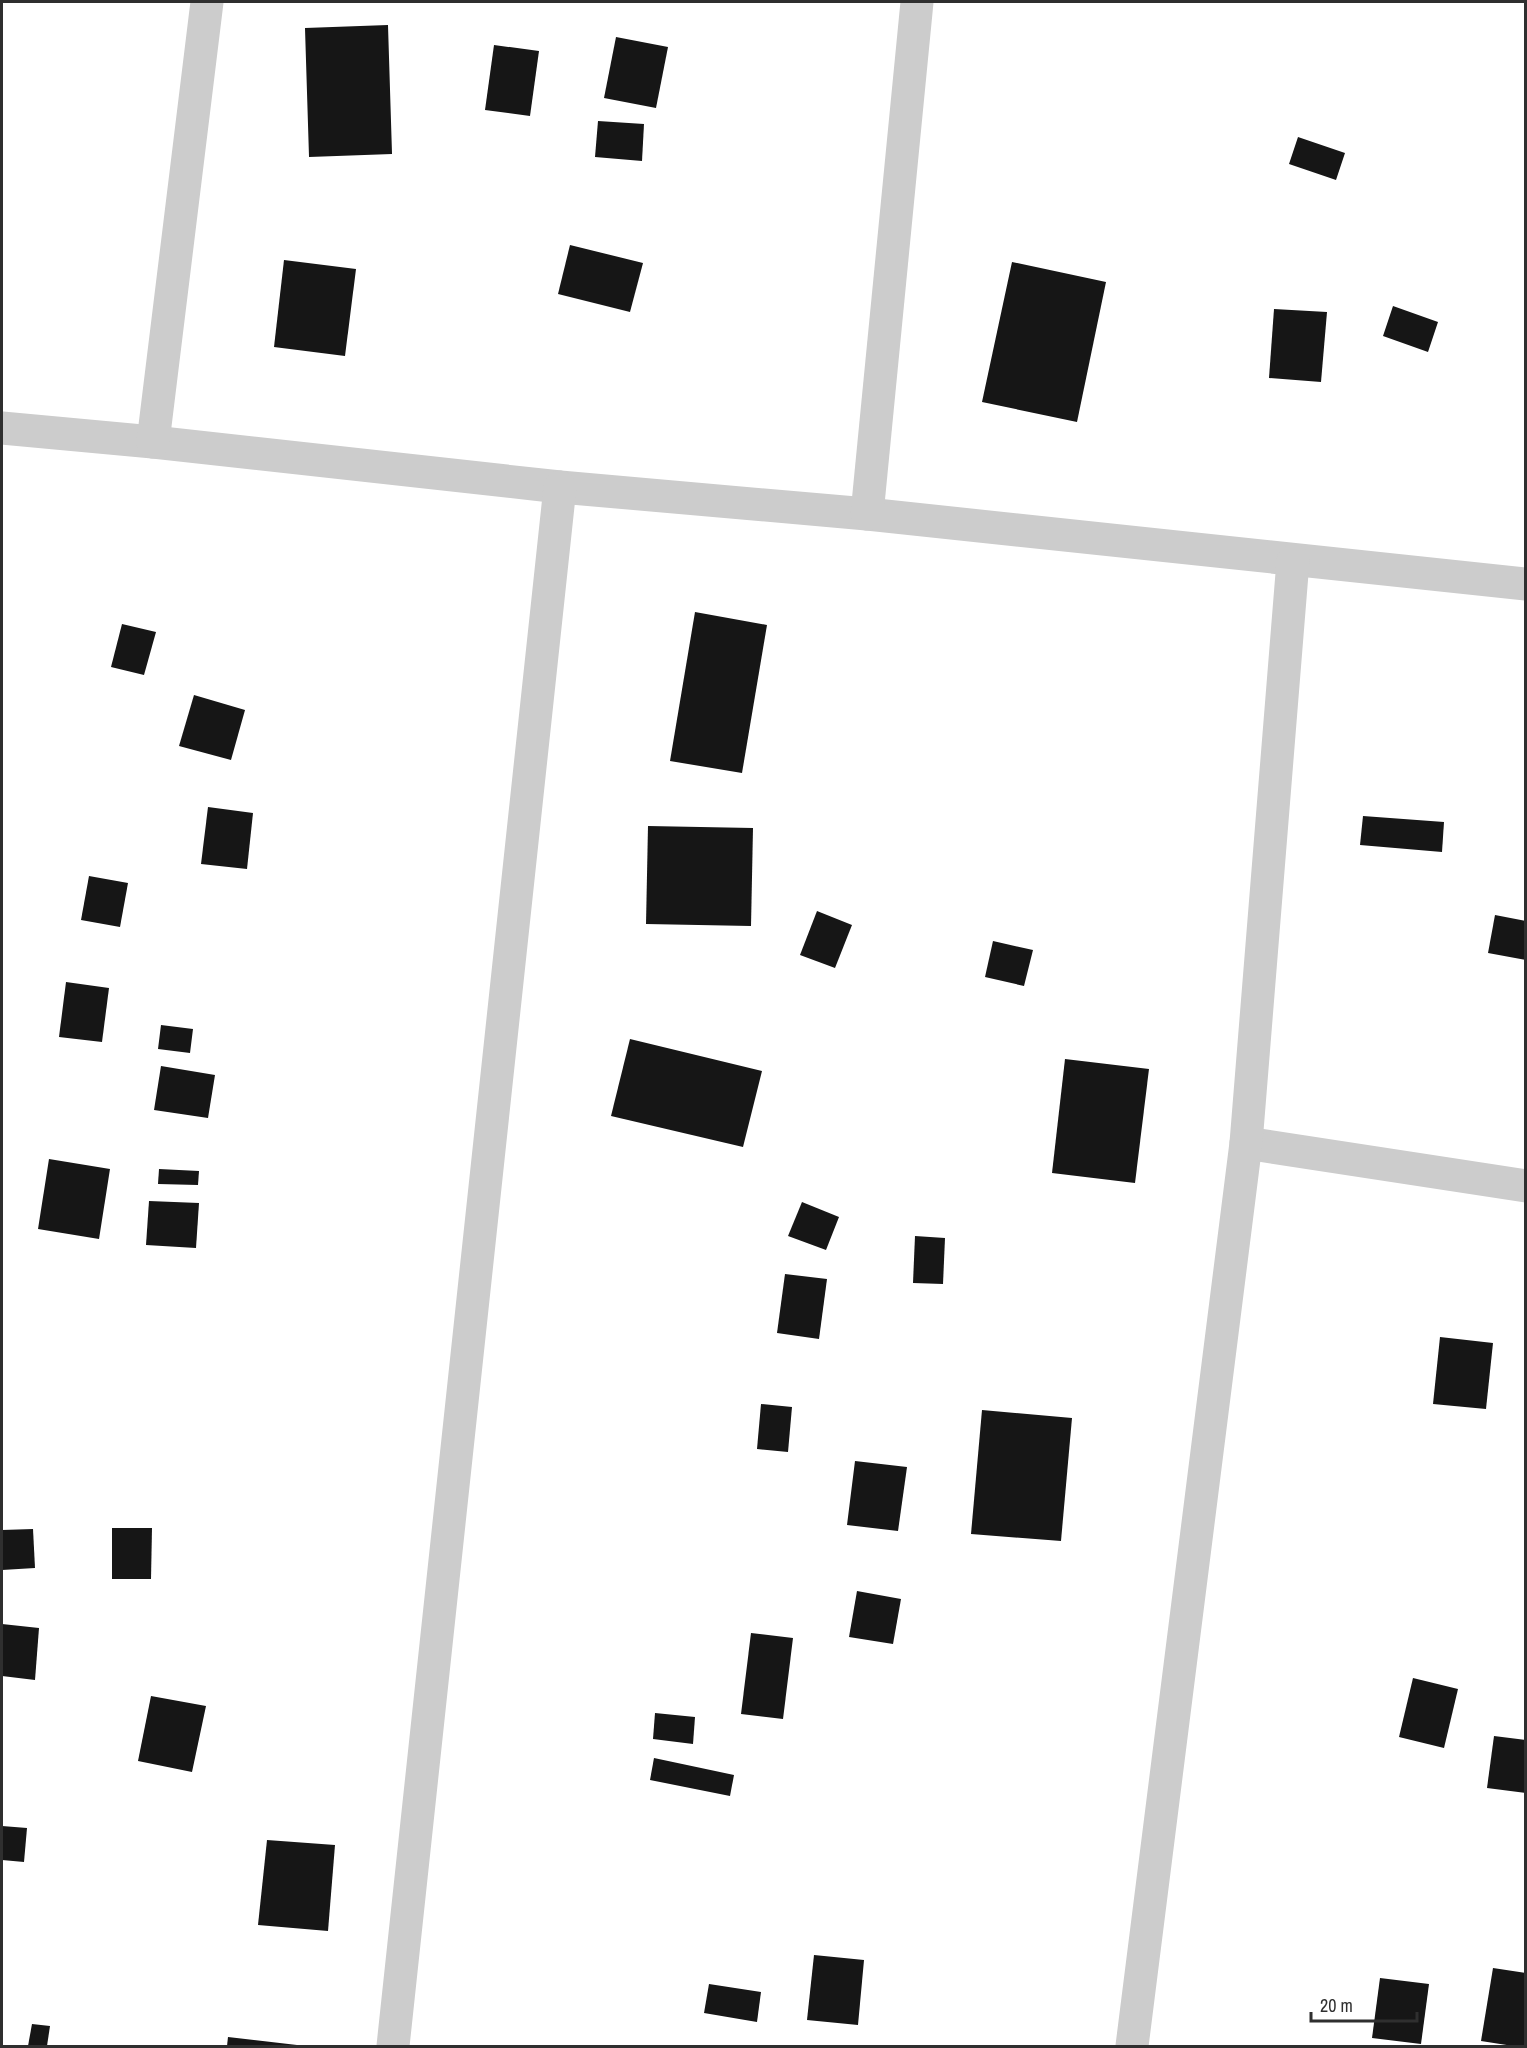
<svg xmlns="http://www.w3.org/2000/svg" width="1527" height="2048" font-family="'Archivo Narrow',sans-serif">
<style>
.building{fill:#161616}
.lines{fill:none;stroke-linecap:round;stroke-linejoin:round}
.minor{stroke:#ccc;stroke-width:33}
</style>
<rect width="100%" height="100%" fill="#fff"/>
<g class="building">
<path d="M388,25L392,154L309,157L305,28Z"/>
<path d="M616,37L668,47L656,108L604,98Z"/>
<path d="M494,45L539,51L530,116L485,110Z"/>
<path d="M598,121L644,124L642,161L595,157Z"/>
<path d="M1298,137L1345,153L1336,180L1289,164Z"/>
<path d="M570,245L643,263L630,312L558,294Z"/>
<path d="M284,260L356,269L345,356L274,347Z"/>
<path d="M1012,262L1106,282L1077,422L982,402Z"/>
<path d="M1393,306L1438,322L1428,352L1383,336Z"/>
<path d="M1274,309L1327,312L1321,382L1269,378Z"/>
<path d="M695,612L767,625L742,773L670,761Z"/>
<path d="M122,624L156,632L144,675L111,667Z"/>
<path d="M194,695L245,710L231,760L179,746Z"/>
<path d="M208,807L253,813L247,869L201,864Z"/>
<path d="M1363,816L1444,822L1442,852L1360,845Z"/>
<path d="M648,826L753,828L751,926L646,924Z"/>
<path d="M89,876L128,883L120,927L81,920Z"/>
<path d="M817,911L852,925L835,968L800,955Z"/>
<path d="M1495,915L1526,921V960L1488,953Z"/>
<path d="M993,941L1033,950L1024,986L985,977Z"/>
<path d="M66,982L109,988L102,1042L59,1037Z"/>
<path d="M161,1025L193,1029L190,1053L158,1049Z"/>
<path d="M630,1039L762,1071L743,1147L611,1116Z"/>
<path d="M1065,1059L1149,1069L1135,1183L1052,1173Z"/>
<path d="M161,1066L215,1075L208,1118L154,1110Z"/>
<path d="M49,1159L110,1169L99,1239L38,1229Z"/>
<path d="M159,1169L199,1171L198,1185L158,1184Z"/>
<path d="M149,1201L199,1203L196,1248L146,1245Z"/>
<path d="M802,1202L839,1217L826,1250L788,1236Z"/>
<path d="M915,1236L945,1238L943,1284L913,1283Z"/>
<path d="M785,1274L827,1279L819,1339L777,1333Z"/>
<path d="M1440,1337L1493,1343L1486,1409L1433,1404Z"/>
<path d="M761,1404L792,1407L788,1452L757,1449Z"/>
<path d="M982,1410L1072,1418L1061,1541L971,1534Z"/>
<path d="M855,1461L907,1467L898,1531L847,1525Z"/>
<path d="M112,1528H152L151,1579H112Z"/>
<path d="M33,1529L35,1568L2,1570V1530Z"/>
<path d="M857,1591L901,1599L893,1644L849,1637Z"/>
<path d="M2,1624L39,1628L35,1680L2,1676Z"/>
<path d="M751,1633L793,1638L783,1719L741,1714Z"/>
<path d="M1413,1678L1458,1689L1444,1748L1399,1737Z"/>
<path d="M151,1696L206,1706L192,1772L138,1761Z"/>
<path d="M655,1713L695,1717L693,1744L653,1739Z"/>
<path d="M1494,1736L1526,1740V1793L1487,1788Z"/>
<path d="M654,1758L734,1775L730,1796L650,1780Z"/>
<path d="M2,1826L27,1828L24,1862L2,1860Z"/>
<path d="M267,1840L335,1845L328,1931L258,1925Z"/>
<path d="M814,1955L864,1960L858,2025L807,2020Z"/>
<path d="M1493,1968L1526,1973V2046H1513L1481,2041Z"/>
<path d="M1380,1978L1429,1984L1421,2044L1372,2038Z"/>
<path d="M709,1984L761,1992L757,2022L704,2013Z"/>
<path d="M32,2024L50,2026L47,2046H28Z"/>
<path d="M228,2037L297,2045V2046H227Z"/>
</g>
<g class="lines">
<g class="minor">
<path d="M2,428L153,442L560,487L867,514L1526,584"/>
<path d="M153,442L207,2"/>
<path d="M867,514L917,2"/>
<path d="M1246,1143L1526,1186"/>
<path d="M393,2046L560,487"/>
<path d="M1132,2046L1246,1143L1293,561"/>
</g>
</g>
<rect width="1527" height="2048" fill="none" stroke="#2f2f2f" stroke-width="6"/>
<path d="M1311 2012v9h106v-9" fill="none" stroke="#2f2f2f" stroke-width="3"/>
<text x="1320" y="2012" font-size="18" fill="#2f2f2f" stroke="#ffffff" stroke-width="4.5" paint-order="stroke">20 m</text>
</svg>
